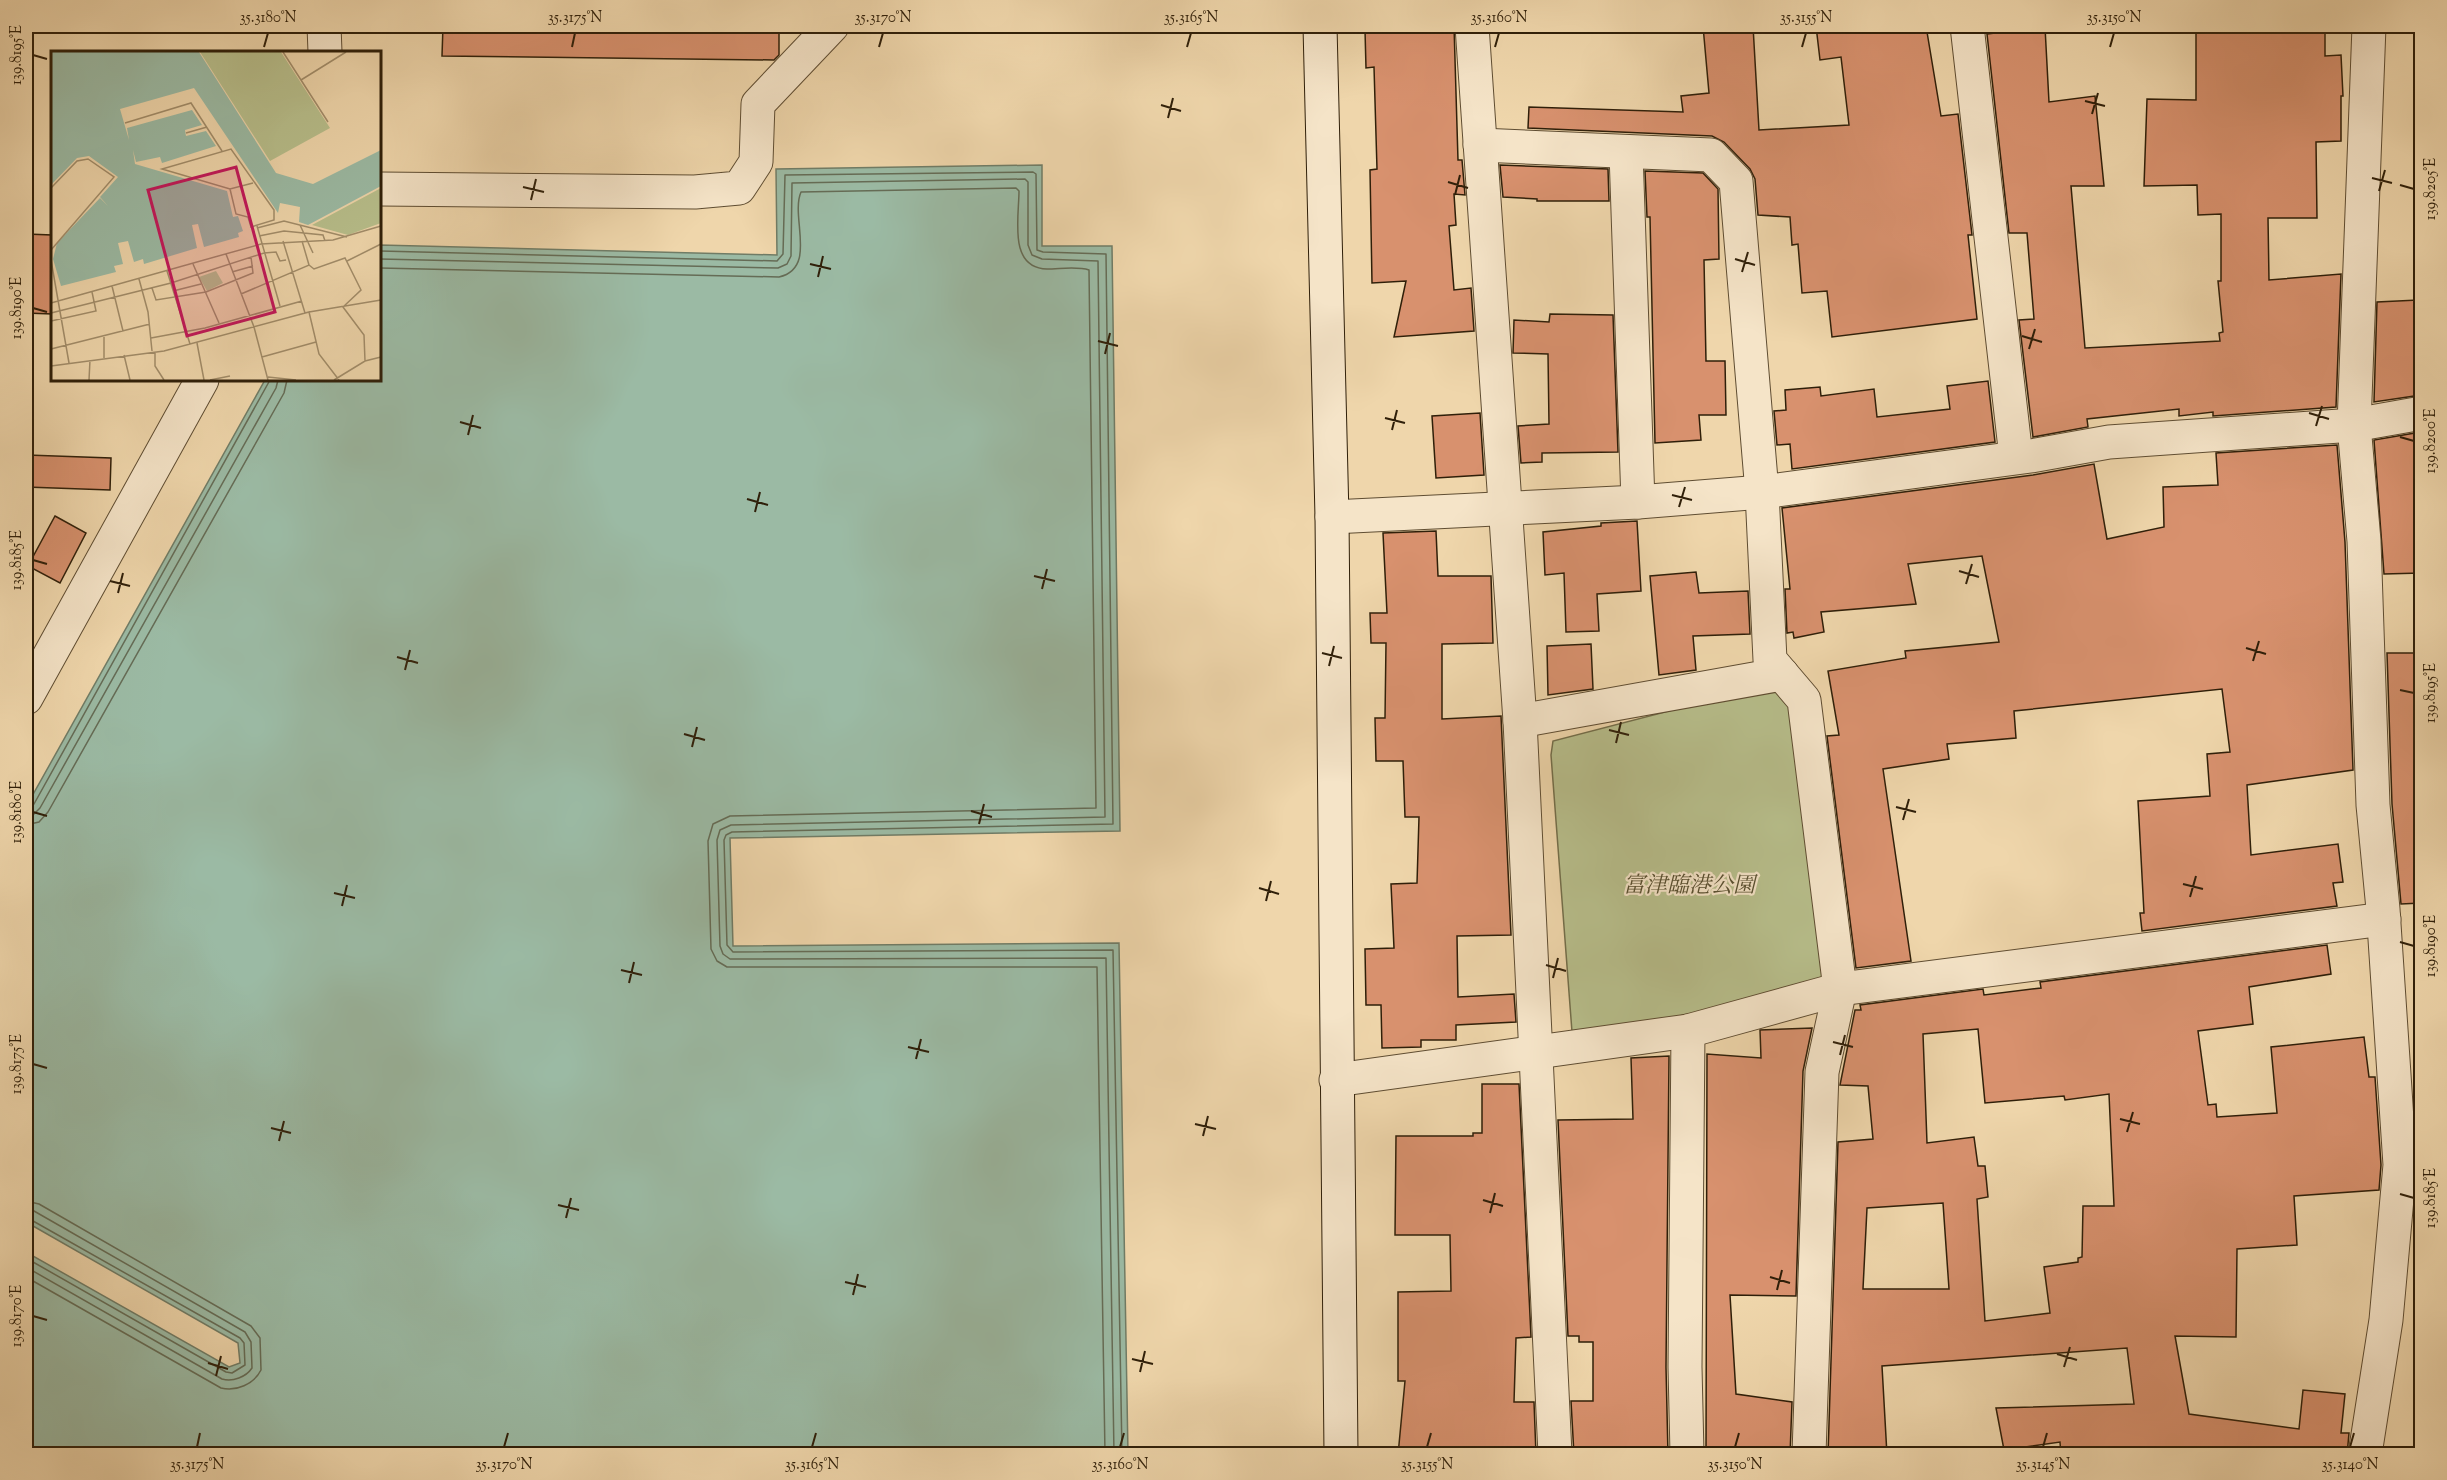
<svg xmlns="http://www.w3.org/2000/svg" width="2447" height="1480" font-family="'Sorts Mill Goudy','Noto Serif JP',serif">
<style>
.green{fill:#b7be8b;stroke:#736e4a;stroke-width:1.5}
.water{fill:#9bbaa4;stroke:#707c66;stroke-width:1.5}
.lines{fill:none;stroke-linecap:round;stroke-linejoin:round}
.shore{stroke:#656c56;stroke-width:1.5}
.building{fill:#d8916e;stroke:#2f1f09;stroke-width:1.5;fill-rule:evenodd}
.street-casing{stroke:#5f4d32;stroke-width:35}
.secondary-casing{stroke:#2f1f09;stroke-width:35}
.street{stroke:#f5e4c8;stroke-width:33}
.secondary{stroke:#f5e4c8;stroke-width:33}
.ticks{fill:none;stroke:#2f1f09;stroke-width:2}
.labels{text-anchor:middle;stroke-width:4.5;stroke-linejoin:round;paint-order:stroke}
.park-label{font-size:22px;font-style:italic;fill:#584f30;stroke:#f5e4c8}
.inset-road{fill:none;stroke:#a28d6a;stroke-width:1.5}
.view{fill:#c2185b;fill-opacity:0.15;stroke:#c2185b;stroke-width:3}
.inset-edge{fill:none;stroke:#2f1f09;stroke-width:3}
.neatline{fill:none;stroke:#2f1f09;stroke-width:2}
.ticks-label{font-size:15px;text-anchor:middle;fill:#2f1f09}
</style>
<rect width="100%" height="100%" fill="#efd6ab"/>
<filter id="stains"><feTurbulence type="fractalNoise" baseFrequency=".00333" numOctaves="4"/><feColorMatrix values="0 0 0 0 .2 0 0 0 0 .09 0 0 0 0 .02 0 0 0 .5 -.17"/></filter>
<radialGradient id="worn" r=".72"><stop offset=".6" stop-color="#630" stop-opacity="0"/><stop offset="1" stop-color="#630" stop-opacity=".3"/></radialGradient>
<path class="green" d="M1769,685L1795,703L1830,975L1820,985L1582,1041L1572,1032L1551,755L1553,741Z"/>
<path class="water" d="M1042,165V246H1112L1120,831L730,838L733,946L1119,943L1128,1454H26V1252L229,1367L240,1363L238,1343L26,1222V807L265,380H380V245L777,255L776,169Z"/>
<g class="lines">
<g class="shore">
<path d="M380,251L777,261L783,254L785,175L1033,172L1036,174L1037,250L1043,252L1106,254L1113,824L732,832L726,835L724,840L727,945L733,952L1113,950L1122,1454"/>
<path d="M380,259L778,268L787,264L791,256L792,183L1025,179L1028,182V245L1032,255L1042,259L1098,261L1105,817L731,825L720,830L717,840L720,946L723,954L730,959L1106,958L1114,1454"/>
<path d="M380,268L779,277C818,268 790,217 801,192L1016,188L1019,191C1019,218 1008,268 1047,269C1060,269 1077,266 1089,270L1096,808L730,816L713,824L708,841L711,949L717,961L727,967H1097L1105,1454"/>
<path d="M26,808L34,804L270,380"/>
<path d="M26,816L34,814L40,808L276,388L278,380"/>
<path d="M26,825L39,822L48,812L284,393L287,380"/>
<path d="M26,1201L39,1204L251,1326L260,1338L261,1370C254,1384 236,1392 221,1388L26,1277"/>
<path d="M26,1210L34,1211L245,1332L251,1342L252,1368C246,1377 233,1382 222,1379L26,1267"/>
<path d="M26,1217L240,1338L244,1343L245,1365L232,1373L226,1372L26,1258"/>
</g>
</g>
<g class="building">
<path d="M443,26H779V55L774,60L442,56Z"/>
<path d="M1416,26H1454L1458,160H1462L1465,195L1454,194L1456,225L1449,226L1454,290L1471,288L1474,331L1394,337L1406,281L1372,283L1370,170L1377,169L1374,67L1366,68L1365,30L1416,29Z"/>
<path d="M1703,26H1753L1759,130L1849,125L1841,57L1820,60L1816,26H1926L1941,116L1958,114L1972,235H1968L1977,319L1832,337L1827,291L1802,293L1798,244L1792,245L1790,217L1758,215L1755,179L1750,169L1724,142L1712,136L1528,128L1529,107L1683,112L1681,96L1709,93Z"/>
<path d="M2196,26H2325V56L2341,55L2343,96H2341V141L2316,142L2317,218H2268L2269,280L2341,274L2336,407L2213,416V412L2179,416V409L2087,419L2088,427L2033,437L2019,320L2034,319L2027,233H2009L1987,34L2045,27L2049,102L2095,96L2104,186H2071L2085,348L2220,341L2219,333L2223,332L2218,281H2221V214L2198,215L2197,185L2144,186L2147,99L2196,100Z"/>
<path d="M1500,165L1608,169L1609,201H1537V199L1503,197Z"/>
<path d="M1645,171L1703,173L1718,189L1719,259L1704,260L1706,361H1725L1726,415H1699L1701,440L1655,443L1650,217H1647Z"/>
<path d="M26,234L52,235V314L26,313Z"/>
<path d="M2418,300L2415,357L2421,356V395L2374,402L2377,302Z"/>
<path d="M1550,314L1613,315L1618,452L1542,453V462L1521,463L1518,426L1549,424L1548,354L1513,353L1514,320L1549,322Z"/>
<path d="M1988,381L1995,442L1792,469L1790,444L1777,445L1774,411L1786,410L1785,390L1820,387L1821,396L1874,389L1877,417L1950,409L1947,386Z"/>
<path d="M1480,413L1484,475L1436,478L1432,416Z"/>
<path d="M2421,432V573L2384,574L2374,440Z"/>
<path d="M2337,445L2345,542L2353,770L2247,785L2251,855L2338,844L2343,882L2333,883L2337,906L2142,931L2140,913H2144L2138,801L2210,796L2207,754L2230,752L2222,689L2014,711L2016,738L1947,744L1949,759L1883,769L1911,961L1856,968L1827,736L1839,735L1828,671L1906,658L1905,651L1999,642L1982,556L1908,564L1916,604L1821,612L1824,632L1794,638L1793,632L1787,633L1785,589H1790L1782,508L2033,475L2094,464L2107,539L2164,527L2163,487L2218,485L2216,453Z"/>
<path d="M27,455L111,458L110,490L26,487Z"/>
<path d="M55,516L86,533L60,583L28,566Z"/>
<path d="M1637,521L1641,591L1597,594L1599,631L1566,632L1564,573L1545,575L1543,532L1601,526V523Z"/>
<path d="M1436,531L1438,576H1491L1493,643L1442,644V719L1501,716L1511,935L1457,936L1458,997L1514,994L1516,1022L1456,1025V1040H1421V1047L1382,1048L1381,1005H1366L1365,949L1394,948L1391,884L1417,883L1419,817H1405L1403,761H1376L1375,718H1385L1386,643H1371L1370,613H1387L1383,533Z"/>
<path d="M1696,572L1699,593L1748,591L1750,634L1693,636L1696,670L1659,675L1650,576Z"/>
<path d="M1591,644L1593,689L1548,695L1547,646Z"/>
<path d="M2387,653H2421V903L2401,904L2392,804Z"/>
<path d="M2327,945L2331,974L2249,987L2253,1024L2198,1031L2208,1105L2216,1104L2217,1117L2277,1113L2271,1047L2364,1037L2369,1077H2375L2381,1165L2379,1190L2294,1196L2297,1245L2237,1249L2236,1337L2175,1336L2189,1414L2299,1429L2303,1390L2345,1394L2341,1433H2349L2347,1455H2061L2060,1442L2004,1450L1996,1408L2134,1404L2127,1348L1882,1366L1887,1455H1828L1838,1142L1873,1139L1868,1086L1840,1085L1855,1010H1861L1860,1005L1983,989L1984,995L2041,988L2040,982ZM1978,1029L1985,1103L2064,1096L2065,1100L2109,1094L2114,1206H2083L2082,1257L2078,1258V1262L2044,1267L2050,1313L1985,1321L1977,1199L1988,1197L1985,1166H1978L1974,1137L1927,1143L1923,1034ZM1943,1203L1949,1289H1863L1867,1208Z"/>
<path d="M1812,1028L1803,1071L1796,1296L1730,1295L1736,1394L1792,1402L1790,1455H1706L1707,1054L1761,1058L1760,1030Z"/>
<path d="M1669,1056L1666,1367L1668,1455H1574L1571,1401H1593V1342H1579V1336H1568L1558,1120L1633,1119L1631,1058Z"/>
<path d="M1482,1084H1519L1531,1337L1516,1338L1514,1402H1534L1536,1455H1398L1405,1381H1398V1292L1451,1291L1450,1235H1395L1396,1136H1473V1133H1482Z"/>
<path d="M2421,1088V1187L2417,1188L2419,1164L2414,1089Z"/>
</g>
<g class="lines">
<defs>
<g id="street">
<path d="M324,26L325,52"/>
<path d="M1472,26L1520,721L1555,1454"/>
<path d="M1967,26L2016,457"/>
<path d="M1480,145L1711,155L1736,181L1762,492L1770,660L1804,700L1840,989L1822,1072L1809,1454"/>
<path d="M1626,153L1638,502"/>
<path d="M380,189L695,192L739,188L756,162L758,104L832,26"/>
<path d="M1332,517L1638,502L1762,492L2031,456L2109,442L2354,425L2422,413"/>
<path d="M26,698L202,380"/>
<path d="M1520,721L1782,674"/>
<path d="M1336,1080L1688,1031L1840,989L2384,919"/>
<path d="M1687,1454L1685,1367L1688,1031"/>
<path d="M2365,1454L2386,1320L2400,1165L2383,909L2373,805L2364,541L2354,425L2369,26"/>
</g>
<path id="secondary" d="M1320,26L1332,517L1341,1454"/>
</defs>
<use href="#street" class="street-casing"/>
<use href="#secondary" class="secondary-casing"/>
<use href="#street" class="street"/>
<use href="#secondary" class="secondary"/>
</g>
<path class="ticks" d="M264,47L268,33M572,47L575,33M879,47L883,33M1187,47L1191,33M1495,47L1499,33M1802,47L1806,33M2110,47L2114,33M33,55L47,59M2085,101L2105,106M1161,105L1181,111M2092,114L2098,93M1168,118L1173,98M2372,178L2392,183M1448,182L1468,188M2400,185L2414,189M523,187L544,192M2379,191L2385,170M1455,195L1460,175M531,200L536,179M1735,259L1755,265M810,264L831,269M1742,272L1748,252M818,277L823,256M33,308L47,312M2022,336L2042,342M1098,341L1118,346M2029,349L2035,329M1105,354L1110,333M2309,413L2329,419M1385,418L1405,423M460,422L481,428M2316,426L2322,406M1392,430L1397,410M468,435L473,415M2400,437L2414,441M1672,495L1692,500M747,499L768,505M1679,507L1685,487M755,512L760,492M33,560L47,564M1959,571L1979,577M1034,576L1055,581M110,581L130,586M1966,584L1972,564M1042,589L1047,569M118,593L123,573M2246,648L2266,654M1322,653L1342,658M397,657L418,663M2253,661L2259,641M1329,666L1334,646M405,670L410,650M2400,690L2414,693M1609,730L1629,735M684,734L705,740M1616,743L1621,722M692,747L697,727M1896,807L1916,812M971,811L992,817M33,812L47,816M1903,820L1909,799M979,824L984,804M2183,884L2203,889M1259,888L1279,894M334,893L355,898M2190,897L2196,876M1266,901L1271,881M342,906L347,885M2400,942L2414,946M1546,965L1566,971M621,970L642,975M1553,978L1558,958M629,983L634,962M1833,1042L1853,1047M908,1047L929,1052M1840,1055L1845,1035M916,1059L921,1039M33,1064L47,1068M2120,1119L2140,1124M1195,1124L1216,1129M271,1128L291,1133M2127,1132L2133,1112M1203,1136L1208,1116M279,1141L284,1121M2400,1194L2414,1198M1483,1200L1503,1206M558,1205L579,1210M1490,1213L1495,1193M566,1218L571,1198M1770,1277L1790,1283M845,1282L866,1287M1777,1290L1782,1270M853,1295L858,1274M33,1316L47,1320M2057,1354L2077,1360M1132,1359L1153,1364M208,1363L228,1369M2064,1367L2070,1347M1140,1372L1145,1351M216,1376L221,1356M197,1447L200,1433M504,1447L508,1433M812,1447L816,1433M1120,1447L1124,1433M1427,1447L1431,1433M1735,1447L1739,1433M2043,1447L2047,1433M2350,1447L2354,1433"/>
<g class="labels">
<g class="park-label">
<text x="1689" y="892">富津臨港公園</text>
</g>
</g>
<g transform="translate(51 51)">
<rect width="330" height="330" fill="#efd6ab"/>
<path d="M149,1H230L279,77L219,110ZM330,137V172L297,184L261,174ZM165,220L172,232L156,240L148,226Z" fill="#b7be8b"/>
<path d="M0,1H148L225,122L262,133L330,99V135L257,174L248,171L249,156L229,152L227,162L143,37L69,58L78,89L76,77L141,59L151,74L134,79L135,85L155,80L165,95L111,112L109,106L85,111L82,99L84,113L176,140L182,166L187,165L192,180L187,182L188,186L153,196L147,173L141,174L146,197L93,213L92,208L83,211L77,190L67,192L72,213L63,215L65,221L10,235L2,208L6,192L49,147L57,155L49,146L67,126L38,105L26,107L0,134Z" fill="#9bbaa4"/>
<path class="inset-road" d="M232,1L277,71M250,29L295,1M74,72L140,52L171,100M135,82L156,76M0,137L26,110L37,108L63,126L0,199M179,138L185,163L197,166L200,176L223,169V159L180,98L111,118L179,138L202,132M249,174L262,202M206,175L229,255M206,177L233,170L296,186M208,185L233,180L272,184L274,190M232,190L254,262M251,190L258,214M175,203L203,276L217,329M0,209L18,312M296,210L330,193M142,213L168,272M116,220L139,293M181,221L202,215M88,228L97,261L101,300M61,235L72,280M101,237L105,249L155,241L202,222L200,206M122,240L150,233M190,243L258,214L263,218L294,207L310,239L292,256L313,284L314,310M0,252L210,193L282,189L330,175M258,261L330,249M0,262L120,232L213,202L225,201L229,210L235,209M0,270L45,260L41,241M100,287L154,277L251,250M146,292L153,329M0,298L99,273M104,301V315L113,329M73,304L79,329M211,306L265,291M53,307V286M0,315L113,300L258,261L268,303L288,329M217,326L245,329M38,329L39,309M159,329L179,325M283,329L314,310L330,306"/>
<path class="view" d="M185,116L224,261L136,285L97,139Z"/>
<rect width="330" height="330" class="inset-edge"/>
</g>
<rect width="2447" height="1480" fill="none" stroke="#efd6ab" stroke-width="66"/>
<rect x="33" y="33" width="2381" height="1414" class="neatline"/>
<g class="ticks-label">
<text x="268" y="22">35.3180°N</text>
<text x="575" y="22">35.3175°N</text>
<text x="883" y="22">35.3170°N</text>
<text x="1191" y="22">35.3165°N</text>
<text x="1499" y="22">35.3160°N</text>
<text x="1806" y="22">35.3155°N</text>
<text x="2114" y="22">35.3150°N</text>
<text transform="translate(16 55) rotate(-90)" y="5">139.8195°E</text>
<text transform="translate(2430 189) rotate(-90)" y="5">139.8205°E</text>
<text transform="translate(16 308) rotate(-90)" y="5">139.8190°E</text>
<text transform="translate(2430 441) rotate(-90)" y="5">139.8200°E</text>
<text transform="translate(16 560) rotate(-90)" y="5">139.8185°E</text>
<text transform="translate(2430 693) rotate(-90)" y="5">139.8195°E</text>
<text transform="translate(16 812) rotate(-90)" y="5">139.8180°E</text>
<text transform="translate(2430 946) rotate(-90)" y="5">139.8190°E</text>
<text transform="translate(16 1064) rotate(-90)" y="5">139.8175°E</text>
<text transform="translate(2430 1198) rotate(-90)" y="5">139.8185°E</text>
<text transform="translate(16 1316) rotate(-90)" y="5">139.8170°E</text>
<text x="197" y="1469">35.3175°N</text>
<text x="504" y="1469">35.3170°N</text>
<text x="812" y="1469">35.3165°N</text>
<text x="1120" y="1469">35.3160°N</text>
<text x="1427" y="1469">35.3155°N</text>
<text x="1735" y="1469">35.3150°N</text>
<text x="2043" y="1469">35.3145°N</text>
<text x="2350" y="1469">35.3140°N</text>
</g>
<rect width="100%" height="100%" filter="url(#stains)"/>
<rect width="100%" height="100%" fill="url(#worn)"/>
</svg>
